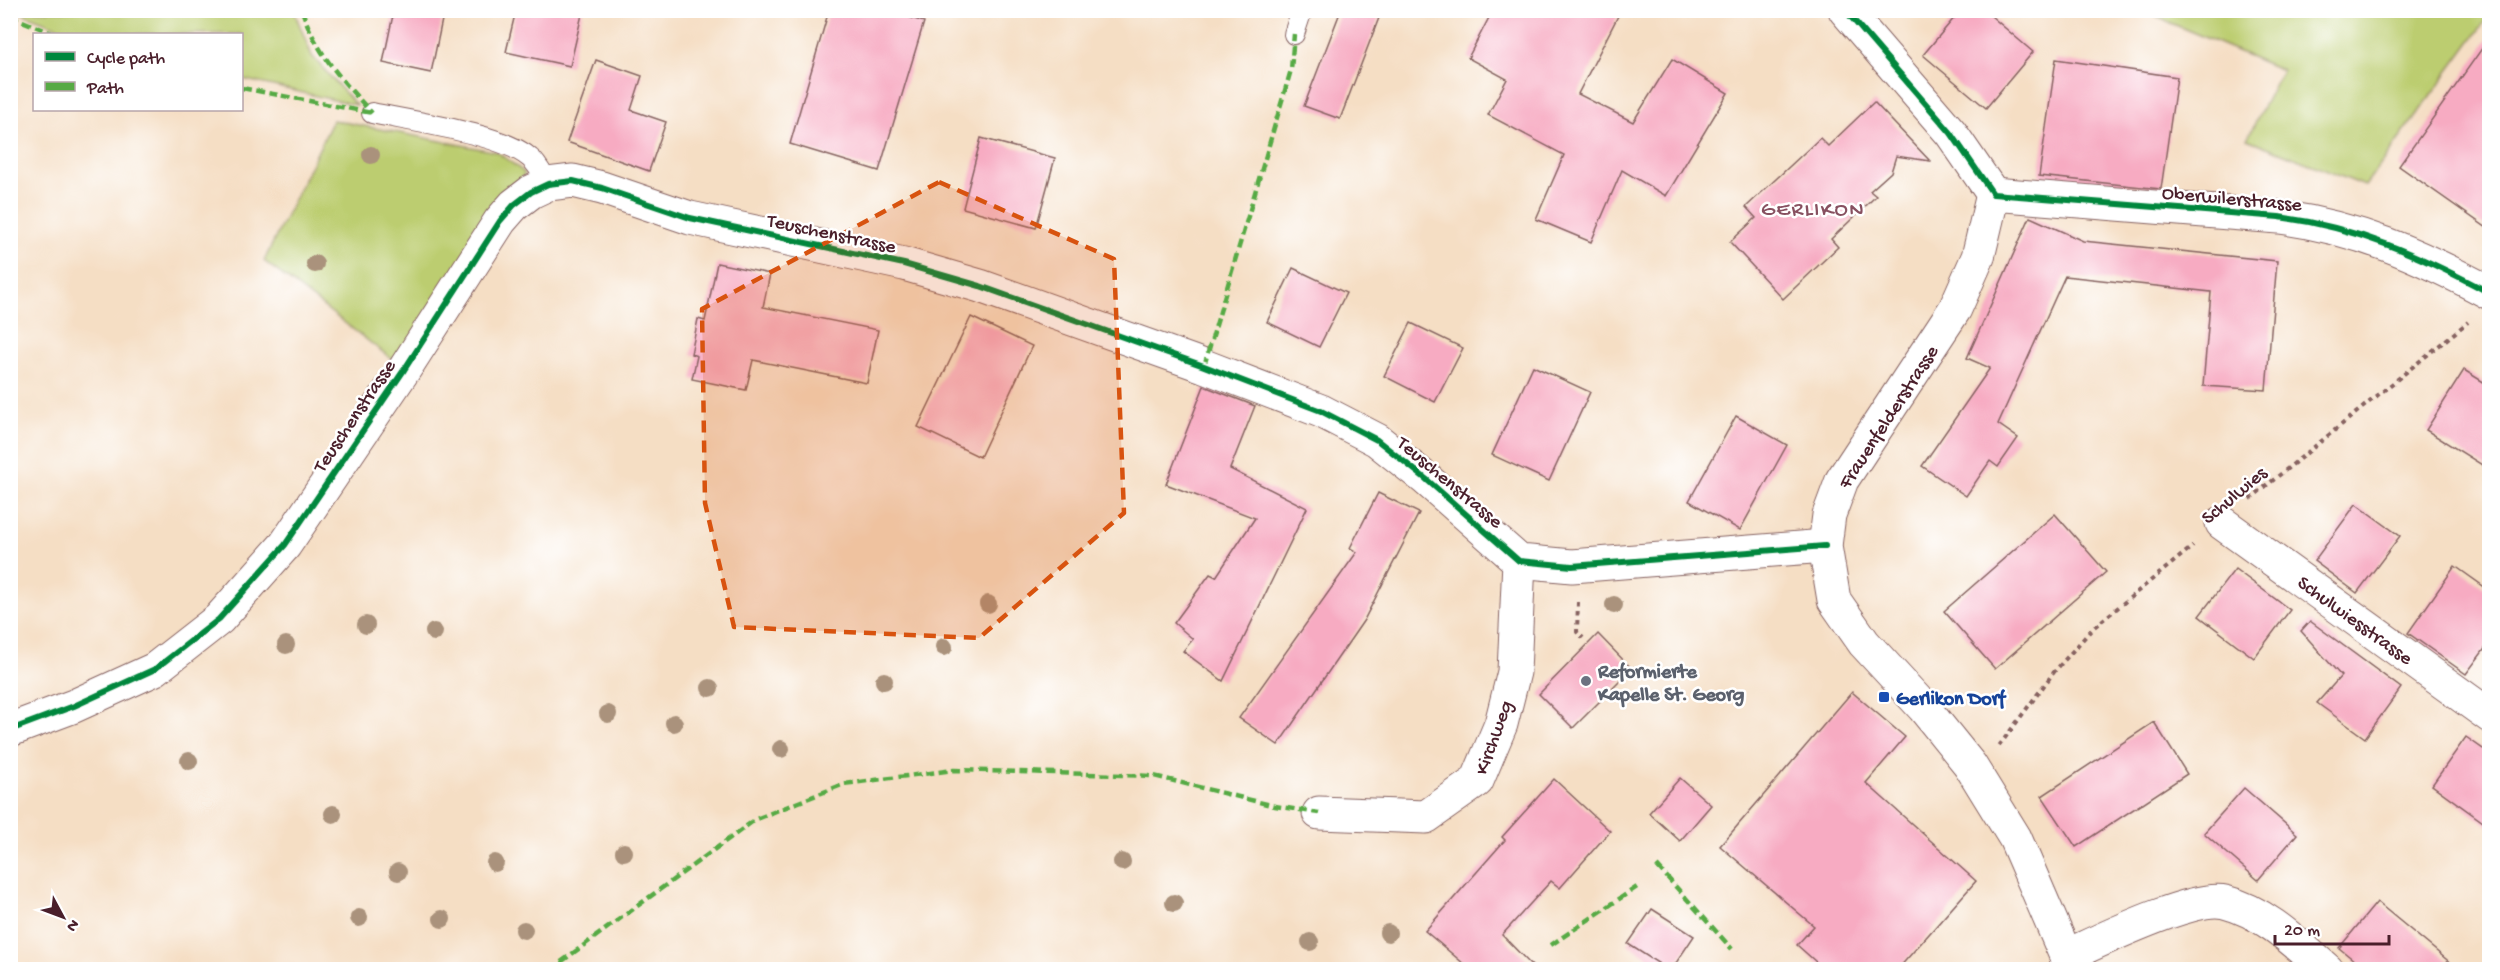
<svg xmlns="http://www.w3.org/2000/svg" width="2500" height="980" font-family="'Gochi Hand',sans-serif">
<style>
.green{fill:#bccd70;stroke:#83764e;stroke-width:1.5}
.building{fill:#f7abc2}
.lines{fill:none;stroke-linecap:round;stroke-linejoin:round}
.service-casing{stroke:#866261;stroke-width:22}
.minor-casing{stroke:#866261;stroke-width:35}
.tertiary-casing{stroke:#866261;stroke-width:35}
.path{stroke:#866261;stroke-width:4;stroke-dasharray:4.5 4.5;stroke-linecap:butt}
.service{stroke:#fff;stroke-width:20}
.minor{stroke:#fff;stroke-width:33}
.tertiary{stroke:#fff;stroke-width:33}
.quiet{stroke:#57aa44;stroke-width:4.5;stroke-dasharray:9 4.5;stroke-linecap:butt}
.cycleway-casing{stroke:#fff;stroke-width:10}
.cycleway{stroke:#00873e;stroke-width:6}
.tree{fill:#aa927b}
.marked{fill:#d8530f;fill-opacity:0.2;stroke:#d8530f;stroke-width:4.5;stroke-dasharray:12 8;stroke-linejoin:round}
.worship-dot{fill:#6b7280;stroke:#fff;stroke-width:2}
.transit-dot{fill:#1a4fb4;stroke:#fff;stroke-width:2}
.labels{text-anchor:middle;stroke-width:5;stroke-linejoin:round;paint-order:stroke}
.street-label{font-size:20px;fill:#4a1f2b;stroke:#fff}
.worship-label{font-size:20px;font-weight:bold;fill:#5b616d;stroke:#fff;text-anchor:start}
.transit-label{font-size:20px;font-weight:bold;fill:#164399;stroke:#fff;text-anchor:start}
.quarter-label{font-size:22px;letter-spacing:1.5px;fill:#875060;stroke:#fff}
</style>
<rect width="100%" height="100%" fill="#fff"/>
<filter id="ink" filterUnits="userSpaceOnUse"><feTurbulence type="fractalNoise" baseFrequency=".0167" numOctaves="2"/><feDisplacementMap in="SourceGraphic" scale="12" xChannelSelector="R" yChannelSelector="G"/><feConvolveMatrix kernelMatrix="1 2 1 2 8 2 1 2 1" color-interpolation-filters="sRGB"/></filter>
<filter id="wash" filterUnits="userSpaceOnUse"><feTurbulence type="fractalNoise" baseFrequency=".008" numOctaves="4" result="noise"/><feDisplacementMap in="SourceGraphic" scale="24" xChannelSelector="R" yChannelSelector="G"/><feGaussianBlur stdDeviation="1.35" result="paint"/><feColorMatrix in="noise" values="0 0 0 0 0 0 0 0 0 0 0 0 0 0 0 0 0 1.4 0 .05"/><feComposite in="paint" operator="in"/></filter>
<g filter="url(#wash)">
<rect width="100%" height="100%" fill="#f5dec4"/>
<g class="green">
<path d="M2489,10V16L2365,186L2247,139L2282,70L2142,11Z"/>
<path d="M16,11H294L312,56L356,105L242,79V34H75Z"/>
<path d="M333,120L497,152L525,173L397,363L264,261Z"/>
</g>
<g id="blocks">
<g class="building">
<path d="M394,10H444L431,73L383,63Z"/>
<path d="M516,10H583L570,66L506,52Z"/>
<path d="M829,10H886L924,22L879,171L790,144Z"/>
<path d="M1341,10H1382L1340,119L1304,106Z"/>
<path d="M1493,10H1621L1578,94L1633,122L1672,59L1728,93L1666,196L1622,170L1591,242L1536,219L1564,155L1488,115L1507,79L1468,58Z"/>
<path d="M1961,10H1984L2033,52L1986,108L1923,55Z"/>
<path d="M2490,37V230L2399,166Z"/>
<path d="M2056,59L2177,77L2161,189L2039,176Z"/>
<path d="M596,60L642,76L631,110L666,122L649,171L567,142Z"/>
<path d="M1874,102L1930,161L1896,156L1891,172L1870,191L1876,196L1831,239L1838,247L1783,299L1730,242L1756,218L1746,207L1820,138L1828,146Z"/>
<path d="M981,138L1055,158L1036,228L963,208Z"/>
<path d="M2030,217L2083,241L2277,261L2266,390L2203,386L2211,292L2065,276L1998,424L2018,438L1998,467L1990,461L1966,496L1922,466L1990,368L1967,358Z"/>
<path d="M717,263L770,274L763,307L878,330L867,383L753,360L746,390L692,379L697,356L691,354L698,319L705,321Z"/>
<path d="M1293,268L1346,293L1319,347L1267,322Z"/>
<path d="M971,317L1032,346L980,457L918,427Z"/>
<path d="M1411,323L1463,348L1435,402L1384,376Z"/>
<path d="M1533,366L1590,392L1549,481L1492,455Z"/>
<path d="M2464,370L2490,386V470L2426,430Z"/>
<path d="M1204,386L1255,406L1230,469L1307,508L1223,681L1183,651L1193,639L1174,623L1210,574L1216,577L1255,518L1166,484Z"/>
<path d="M1736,416L1787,445L1740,530L1689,501Z"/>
<path d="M1378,493L1419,513L1364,620L1278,745L1239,718L1357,552L1350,548Z"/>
<path d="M2356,504L2400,536L2357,593L2314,561Z"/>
<path d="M2055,514L2106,572L1995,669L1944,611Z"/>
<path d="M2455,566L2490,591V642L2466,674L2408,633Z"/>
<path d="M2235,569L2290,610L2254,658L2199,616Z"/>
<path d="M2310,621L2401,688L2365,738L2317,703L2341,676L2301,631Z"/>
<path d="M1598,634L1632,669L1573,728L1539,694Z"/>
<path d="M1852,692L1905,737L1866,783L1976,881L1898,969H1824L1797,945L1814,926L1720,846Z"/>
<path d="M2154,722L2187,774L2076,847L2042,796Z"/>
<path d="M2466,737L2490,754V827L2432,785Z"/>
<path d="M1680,778L1711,805L1680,841L1649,813Z"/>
<path d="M1554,779L1610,831L1560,888L1551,881L1502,935L1535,969H1470L1425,931L1505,840L1502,837Z"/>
<path d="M2244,788L2297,834L2258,880L2204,833Z"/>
<path d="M2377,902L2458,969H2365L2339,948Z"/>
<path d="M1652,909L1694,936L1672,969H1667L1628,944Z"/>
</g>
</g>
</g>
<g filter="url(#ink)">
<use href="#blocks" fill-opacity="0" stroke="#866261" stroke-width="1.5"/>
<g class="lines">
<defs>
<g id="service">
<path d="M1294,34L1302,10"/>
<path d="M372,113C409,121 504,134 530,158C538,164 543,176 548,184"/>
</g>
<g id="minor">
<path d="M2222,523L2490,716"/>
<path d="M10,730L74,706L155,669L219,619L285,545L404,370L500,221L514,205L531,192L548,184L573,181L602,188L690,218L904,264L980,286L1204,366L1321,411L1377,440L1426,479L1519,561L1572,566L1825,546"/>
<path d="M1319,813L1426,817L1477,781L1501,724L1514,672L1519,561"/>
<path d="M2066,956C2099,941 2194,894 2225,902C2265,912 2297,944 2327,970"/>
</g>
<g id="tertiary">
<path d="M1845,10L1951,133L1993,194"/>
<path d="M1993,194L1978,257L1955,309L1842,480L1829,515L1825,546L1834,600L1864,643L1924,708L1970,765L2015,838L2072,970"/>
<path d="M1993,194L2279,217C2359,228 2419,255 2490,293"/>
</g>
</defs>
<use href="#service" class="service-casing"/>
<use href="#minor" class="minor-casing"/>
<use href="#tertiary" class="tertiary-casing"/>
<g class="path">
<path d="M2250,499L2468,322"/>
<path d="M1578,602L1577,632L1583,638"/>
<path d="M1999,746L2054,672L2093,628L2193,546"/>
</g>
<use href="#service" class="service"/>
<use href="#minor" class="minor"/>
<use href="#tertiary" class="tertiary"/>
<g class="quiet">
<path d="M302,10C315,51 343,82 372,113"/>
<path d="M10,16L54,34"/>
<path d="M242,88L372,113"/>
<path d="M1204,366L1291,70L1294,34"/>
<path d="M1657,866L1732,949"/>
<path d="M1551,945L1640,885"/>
<path d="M550,970L756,819L844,784L954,770L1154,776L1275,806L1319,813"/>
</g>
<defs>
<g id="cycleway">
<path d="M1845,10L1951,133L1993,194L2279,217C2359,228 2419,255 2490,293"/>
<path d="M10,730L74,706L155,669L219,619L285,545L404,370L500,221L514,205L531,192L548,184L573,181L602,188L690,218L904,264L980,286L1204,366L1321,411L1377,440L1426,479L1519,561L1572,566L1825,546"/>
</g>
</defs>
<use href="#cycleway" class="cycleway-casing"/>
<use href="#cycleway" class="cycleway"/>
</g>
<g class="tree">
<circle cx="371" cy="155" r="9"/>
<circle cx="315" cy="264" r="9"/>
<circle cx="988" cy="604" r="9"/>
<circle cx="1614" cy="605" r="9"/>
<circle cx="366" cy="625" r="9"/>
<circle cx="434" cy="632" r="9"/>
<circle cx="286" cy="645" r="9"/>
<circle cx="944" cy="647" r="9"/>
<circle cx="884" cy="681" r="9"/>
<circle cx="710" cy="688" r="9"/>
<circle cx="608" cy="714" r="9"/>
<circle cx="674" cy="723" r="9"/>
<circle cx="781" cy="749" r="9"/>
<circle cx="189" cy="761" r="9"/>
<circle cx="333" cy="814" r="9"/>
<circle cx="624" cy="852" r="9"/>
<circle cx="1122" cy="862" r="9"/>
<circle cx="495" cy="863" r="9"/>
<circle cx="398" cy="872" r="9"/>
<circle cx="1174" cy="903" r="9"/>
<circle cx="359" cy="918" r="9"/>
<circle cx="442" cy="919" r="9"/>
<circle cx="524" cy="930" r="9"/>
<circle cx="1388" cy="933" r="9"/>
<circle cx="1310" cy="942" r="9"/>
</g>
</g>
<path class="marked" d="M939,182L1114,259L1124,513L979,638L734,627L705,503L702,309Z"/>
<circle class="worship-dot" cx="1586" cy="681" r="6"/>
<rect class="transit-dot" x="1878" y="691" width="12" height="12" rx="3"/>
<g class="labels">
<g class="street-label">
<text transform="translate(2232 197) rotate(5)" y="7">Oberwilerstrasse</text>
<text transform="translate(832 232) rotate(12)" y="7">Teuschenstrasse</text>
<text transform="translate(353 415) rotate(-56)" y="7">Teuschenstrasse</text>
<text transform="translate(1887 416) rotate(-57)" y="7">Frauenfelderstrasse</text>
<text transform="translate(1451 481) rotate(40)" y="7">Teuschenstrasse</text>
<text transform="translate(2233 494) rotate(-40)" y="7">Schulwies</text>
<text transform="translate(2356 619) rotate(36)" y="7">Schulwiesstrasse</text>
<text transform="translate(1492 737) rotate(-70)" y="7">Kirchweg</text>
</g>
<g class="worship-label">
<text x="1598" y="677">Reformierte<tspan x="1598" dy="23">Kapelle St. Georg</tspan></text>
</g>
<g class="transit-label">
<text x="1896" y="704">Gerlikon Dorf</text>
</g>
<g class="quarter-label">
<text x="1813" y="215">GERLIKON</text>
</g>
</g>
<rect width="2500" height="980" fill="none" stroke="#fff" stroke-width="36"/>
<rect x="33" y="33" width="210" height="78" fill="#ffffff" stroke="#b7a5aa" stroke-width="1.5"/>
<rect x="45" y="52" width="30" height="9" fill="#00873e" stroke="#b7a5aa" stroke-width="1.5"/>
<text x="87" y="63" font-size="18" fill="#4a1f2b">Cycle path</text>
<rect x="45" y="82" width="30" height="9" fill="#57aa44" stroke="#b7a5aa" stroke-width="1.5"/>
<text x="87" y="93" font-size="18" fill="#4a1f2b">Path</text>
<g transform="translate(63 917) rotate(131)" stroke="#ffffff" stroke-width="4.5" paint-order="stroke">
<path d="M0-4.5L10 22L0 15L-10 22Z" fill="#4a1f2b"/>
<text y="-9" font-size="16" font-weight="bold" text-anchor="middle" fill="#4a1f2b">N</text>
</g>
<path d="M2275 935v9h114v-9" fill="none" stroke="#4a1f2b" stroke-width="3"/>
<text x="2284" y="935" font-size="18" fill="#4a1f2b" stroke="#ffffff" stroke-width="4.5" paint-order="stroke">20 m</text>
</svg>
